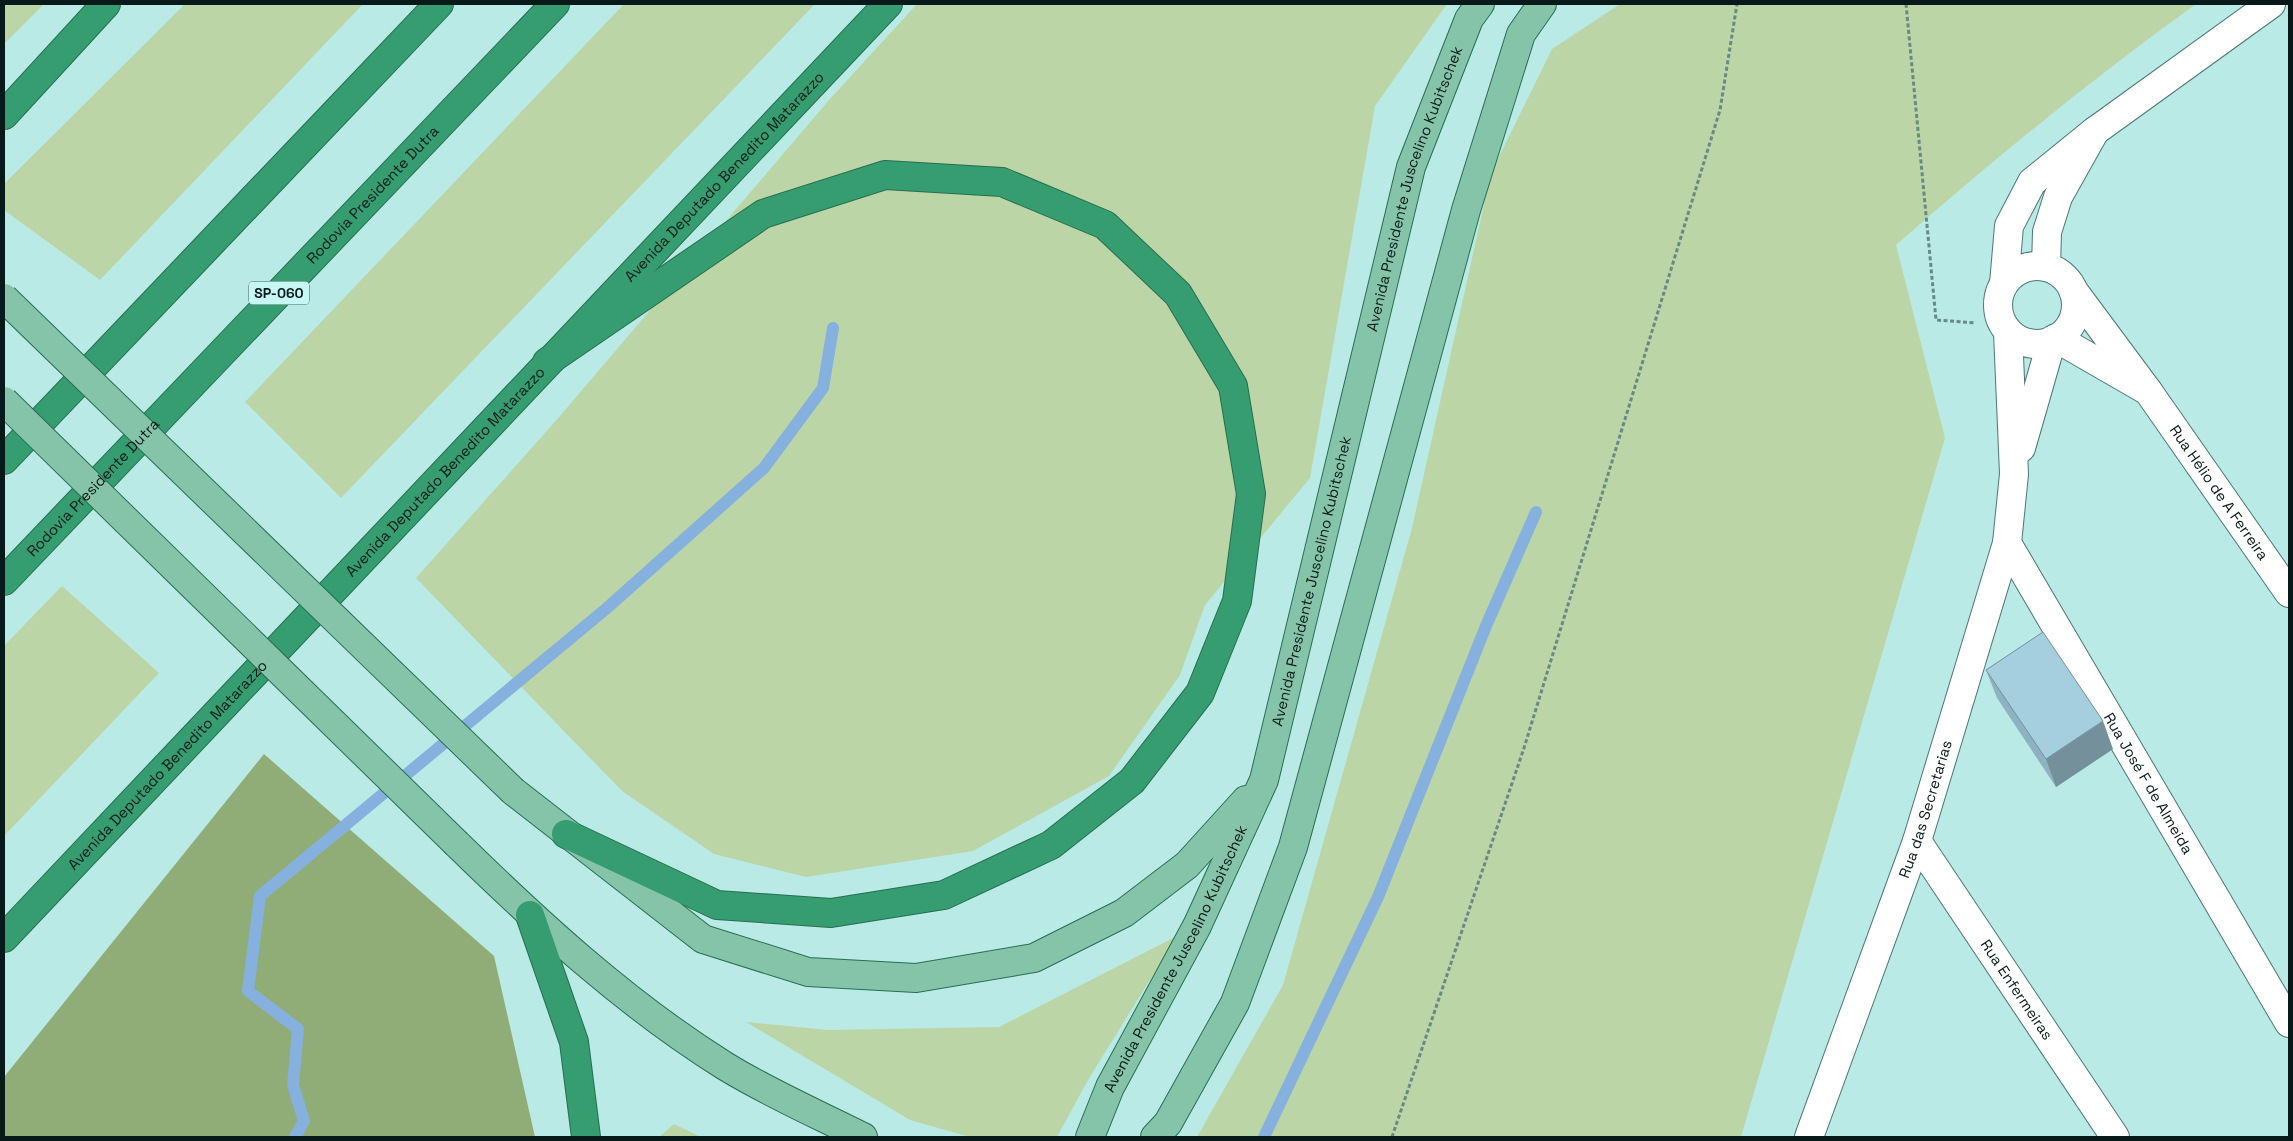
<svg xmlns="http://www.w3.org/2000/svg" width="2293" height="1141" font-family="'Space Grotesk',sans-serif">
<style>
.green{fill:#bcd5a6}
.forest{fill:#90ac77}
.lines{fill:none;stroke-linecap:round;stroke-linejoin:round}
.stream{stroke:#86b1de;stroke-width:12}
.street-casing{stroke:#4b7875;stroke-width:30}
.primary-casing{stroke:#266f52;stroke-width:30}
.highway-casing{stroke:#266f52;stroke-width:30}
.path{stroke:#678a87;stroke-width:3;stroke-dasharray:4 2.5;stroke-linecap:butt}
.street{stroke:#fff;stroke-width:28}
.primary{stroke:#86c4a9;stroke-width:28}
.highway{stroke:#369d70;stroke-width:28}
.primary-bridge-casing{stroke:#266f52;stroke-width:30;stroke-linecap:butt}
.primary-bridge{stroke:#86c4a9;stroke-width:28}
.wall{fill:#8eb2bf}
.shaded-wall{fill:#74919b}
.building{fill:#a5cfde;stroke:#74919b}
.labels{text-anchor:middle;stroke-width:4;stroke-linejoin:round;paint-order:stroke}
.shield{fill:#c7f7f4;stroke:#415c5b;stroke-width:1}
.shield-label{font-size:14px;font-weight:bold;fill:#071a19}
.street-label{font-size:15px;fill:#071a19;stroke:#c7f7f4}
</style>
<rect width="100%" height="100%" fill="#baeae6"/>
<g class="green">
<path d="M4,4H44L4,44Z"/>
<path d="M185,4H363L100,280L4,210V184Z"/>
<path d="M624,4H815L341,498L245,402Z"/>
<path d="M917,4H1447L1375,106L1310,478L1205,605L1180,675L1109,776L973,851L806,877L714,854L622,791L416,578L560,416L829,100Z"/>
<path d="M1620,4H2196C2092,79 1993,160 1896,245L1945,438L1741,1137H1197L1283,985L1412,528L1491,173L1552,49Z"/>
<path d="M62,586L159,673L4,836V646Z"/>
<path d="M1177,936L1088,1080L1057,1137H970L910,1120L746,1022L828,1030L999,1027Z"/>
<path d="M674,1124L701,1137H659Z"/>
</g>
<path class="forest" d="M264,754L494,956L535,1137H4V1077Z"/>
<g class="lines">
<g class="stream">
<path d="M295,1137L304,1121L293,1085L298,1029L248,991L260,896L607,608L764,468L823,388L833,328"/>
<path d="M1264,1137L1378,897L1486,626L1536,512"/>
</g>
<defs>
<g id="street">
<path d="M2095,131L2271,4"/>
<circle cx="2037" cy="305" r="39"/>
<path d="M2004,284L2009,226L2032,182L2095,131L2058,197L2047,232L2046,267"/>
<path d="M2056,338L2148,391L2073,290"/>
<path id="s1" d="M2148,391L2289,593"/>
<path d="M2021,448L2052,340"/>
<path id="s2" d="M2007,543L2289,1023"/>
<path id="s3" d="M1917,841L2115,1137"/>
<path id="s4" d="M1809,1137L1917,841L2007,543L2014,474L2008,332"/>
</g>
<g id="primary">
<path d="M513,791L703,939L808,972L916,978L1034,958L1124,913L1187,865L1246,800"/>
<path d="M457,844C540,925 626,1004 725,1066C769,1093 817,1114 863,1137"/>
<path id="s5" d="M1090,1137L1110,1087L1197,926L1264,780L1411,167L1469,19L1480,4"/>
<path d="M1155,1137L1168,1123L1235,1003L1293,847L1466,210L1521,34L1542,4"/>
</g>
<g id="highway">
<path d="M4,115L106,4"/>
<path d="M547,362L763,214L885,175L1002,182L1105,225L1178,294L1233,386L1251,494L1237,601L1200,693L1132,781L1051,845L944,895L831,913L717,905L566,834"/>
<path d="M4,460L439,4"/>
<path id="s6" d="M4,581L555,4"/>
<path d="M530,915L574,1042L586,1137"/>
<path id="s7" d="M4,938L888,4"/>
</g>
</defs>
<use href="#street" class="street-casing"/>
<use href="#primary" class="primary-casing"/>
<use href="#highway" class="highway-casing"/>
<g class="path">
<path d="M1906,4L1936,320L1976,323"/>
<path d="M1392,1137L1524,748L1720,110L1737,4"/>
</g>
<use href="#street" class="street"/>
<use href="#primary" class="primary"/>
<use href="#highway" class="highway"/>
<defs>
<g id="primary-bridge">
<path d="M4,298L513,791"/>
<path d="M4,401L457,844"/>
</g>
</defs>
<use href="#primary-bridge" class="primary-bridge-casing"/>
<use href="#primary-bridge" class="primary-bridge"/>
</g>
<path class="wall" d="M1986,670L2113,749L2056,787L1997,698Z"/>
<path class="shaded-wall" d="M2103,721L2113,749L2056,787L2046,759Z"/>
<path class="building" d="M2043,632L2103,721L2046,759L1986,670Z"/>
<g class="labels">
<rect class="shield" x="249" y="281.5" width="60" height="23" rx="4"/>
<g class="shield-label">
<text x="279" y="298">SP-060</text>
</g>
<g class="street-label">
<text dy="5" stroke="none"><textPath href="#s7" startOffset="1048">Avenida Deputado Benedito Matarazzo</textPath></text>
<text dy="5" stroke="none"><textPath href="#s5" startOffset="1008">Avenida Presidente Juscelino Kubitschek</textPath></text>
<text dy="5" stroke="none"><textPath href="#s6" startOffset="534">Rodovia Presidente Dutra</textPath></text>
<text dy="5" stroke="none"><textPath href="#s7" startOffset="642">Avenida Deputado Benedito Matarazzo</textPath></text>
<text dy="5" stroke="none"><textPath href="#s6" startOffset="129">Rodovia Presidente Dutra</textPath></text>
<text dy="5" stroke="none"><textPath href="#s1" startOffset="124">Rua Hélio de A Ferreira</textPath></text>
<text dy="5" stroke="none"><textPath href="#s5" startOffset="602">Avenida Presidente Juscelino Kubitschek</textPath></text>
<text dy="5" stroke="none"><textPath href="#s7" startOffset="238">Avenida Deputado Benedito Matarazzo</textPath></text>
<text dy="5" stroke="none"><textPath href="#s2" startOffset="279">Rua José F de Almeida</textPath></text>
<text dy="5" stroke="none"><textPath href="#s4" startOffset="348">Rua das Secretarias</textPath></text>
<text dy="5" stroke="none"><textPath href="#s5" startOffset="198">Avenida Presidente Juscelino Kubitschek</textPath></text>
<text dy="5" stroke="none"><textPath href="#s3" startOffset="179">Rua Enfermeiras</textPath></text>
</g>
</g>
<rect width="2293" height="1141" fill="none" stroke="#071a19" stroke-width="10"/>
</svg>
